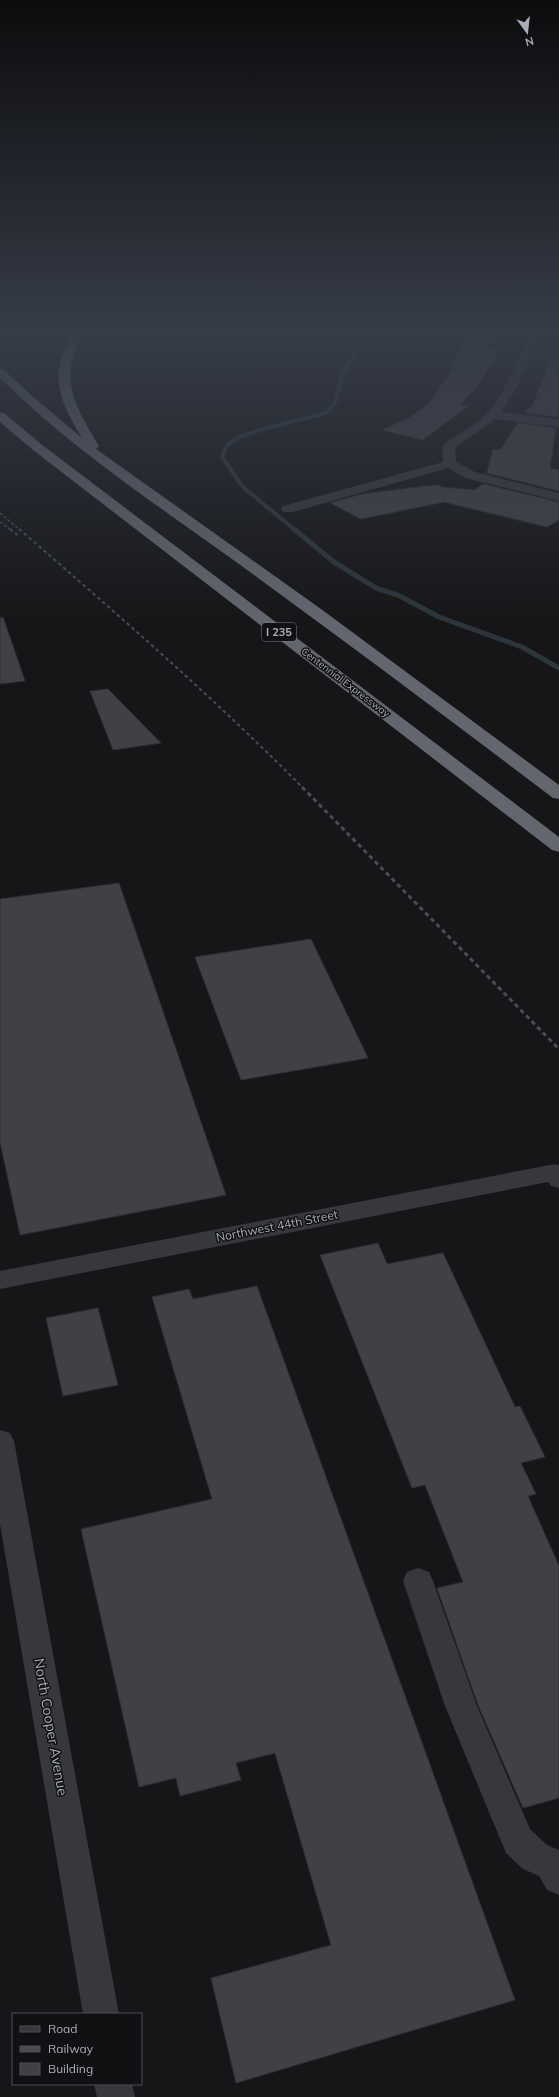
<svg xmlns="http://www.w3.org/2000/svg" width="559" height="2097" font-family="Mulish,sans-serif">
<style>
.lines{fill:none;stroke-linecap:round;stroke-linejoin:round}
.stream-far1{stroke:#2c353c;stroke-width:4}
.stream{stroke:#2c353c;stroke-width:5}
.building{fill:#404145;stroke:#303034}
.minor{fill:#37383d;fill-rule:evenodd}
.highway{fill:#63666e;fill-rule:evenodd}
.rail-far2{stroke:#4a4c52;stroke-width:1.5;stroke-dasharray:3 2;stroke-linecap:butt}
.rail-far1{stroke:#4a4c52;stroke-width:2;stroke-dasharray:3.5 3;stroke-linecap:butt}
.rail{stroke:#4a4c52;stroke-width:3;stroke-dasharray:4.5 3.5;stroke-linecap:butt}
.labels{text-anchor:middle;stroke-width:3;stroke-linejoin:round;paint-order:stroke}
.far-street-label{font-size:10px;fill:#a8adb8;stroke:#111113}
.shield{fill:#111113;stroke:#7b7e86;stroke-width:1}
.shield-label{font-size:11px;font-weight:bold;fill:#a8adb8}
.street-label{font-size:12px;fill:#a8adb8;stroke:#111113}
.near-street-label{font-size:14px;fill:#a8adb8;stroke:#111113}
</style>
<rect width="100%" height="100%" fill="#161618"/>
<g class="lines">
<path class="stream-far1" d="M295,530L243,487L222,457L227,445L239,437L263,429L326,413L335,403L342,377L367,329"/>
<path class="stream" d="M294,529L334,562L376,588L400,596L439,617L522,647L559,668"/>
</g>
<g class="building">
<path d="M471,329H493L492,332H496L489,348L500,349L477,387L460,405L468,406L423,440L382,430L409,418L431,401L453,368H449Z"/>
<path d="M550,360H559L558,417L525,413L528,408L532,407Z"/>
<path d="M518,423L556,428L550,468L559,470V491L487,473L493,449L500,450Z"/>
<path d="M483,484L559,502V520L547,527L444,502L361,519L330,503L362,494L425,486L439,485L441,487L475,490Z"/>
<path d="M3,617L25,681L0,684V618Z"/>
<path d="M108,689L161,743L113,750L90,691Z"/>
<path d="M119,883L226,1195L20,1235L0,1142V899Z"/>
<path d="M311,939L368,1058L241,1080L195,957Z"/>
<path d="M378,1243L387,1264L443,1253L515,1407L520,1406L545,1457L521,1463L536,1494L528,1496L559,1566V1798L523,1808L478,1705L437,1588L463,1582L425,1485L412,1488L320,1255Z"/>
<path d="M257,1286L515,2000L236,2083L211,1978L331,1945L275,1753L236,1763L241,1780L180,1796L176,1778L139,1787L81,1529L212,1499L152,1297L189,1289L193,1299Z"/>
<path d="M98,1308L118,1385L63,1396L46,1318Z"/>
</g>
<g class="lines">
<g class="minor">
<path d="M531,329H542L533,352L559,353V359H530L512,396L501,412L559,419V427L495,419L455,448L456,462L475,472L559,493V501L465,478L448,468L293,512H283L281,509L283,506L443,462L442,447L444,444L479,421L495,404L512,374Z"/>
<path d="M555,1164L559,1165V1188L551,1186L548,1182L0,1289V1271Z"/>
<path d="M0,1430L10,1433L14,1441L119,2014H83L0,1524Z"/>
<path d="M418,1568L429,1572L433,1581L477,1706L530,1829L547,1845L559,1850V1895L547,1890L539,1876L523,1869L506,1853L445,1706L403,1581L407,1572Z"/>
<path d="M94,2084H132L135,2097H97Z"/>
</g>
<g class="highway">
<path d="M75,329H86C57,376 73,403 99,446L96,449L321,609L559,785V799L553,798C449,719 345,641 239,564C157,505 73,450 0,378V369L4,370L31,395L82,438C57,397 48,372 75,329Z"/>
<path d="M0,412L4,413L41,444L559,837V852L552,850L33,450L0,422Z"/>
</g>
<g class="rail-far2">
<path d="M0,513L20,530"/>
<path d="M0,522L11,530"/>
</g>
<g class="rail-far1">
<path d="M10,529L20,537"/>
<path d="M19,529C116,613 213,697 303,788"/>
</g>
<path class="rail" d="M302,787L559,1049"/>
</g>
<linearGradient id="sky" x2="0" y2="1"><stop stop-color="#0c0c0d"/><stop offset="0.53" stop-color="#363c48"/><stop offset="1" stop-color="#363c48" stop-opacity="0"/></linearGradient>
<rect width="559" height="623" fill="url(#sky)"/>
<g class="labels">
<g class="far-street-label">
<text transform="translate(346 682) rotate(37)" y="4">Centennial Expressway</text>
</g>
<rect class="shield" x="262" y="623" width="34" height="18" rx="3"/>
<g class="shield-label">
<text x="279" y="636">I 235</text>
</g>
<g class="street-label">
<text transform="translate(277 1226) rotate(-11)" y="4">Northwest 44th Street</text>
</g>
<g class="near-street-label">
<text transform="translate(51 1727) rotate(80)" y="5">North Cooper Avenue</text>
</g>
</g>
<rect x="12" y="2013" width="130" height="72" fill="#111113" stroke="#4d4f55"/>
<rect x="20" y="2026" width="20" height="6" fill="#37383d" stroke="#4d4f55"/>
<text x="48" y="2033" font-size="12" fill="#a8adb8">Road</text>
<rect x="20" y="2046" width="20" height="6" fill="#4a4c52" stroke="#4d4f55"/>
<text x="48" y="2053" font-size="12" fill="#a8adb8">Railway</text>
<rect x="20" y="2063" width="20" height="12" fill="#404145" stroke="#4d4f55"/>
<text x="48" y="2073" font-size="12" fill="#a8adb8">Building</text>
<g transform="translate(527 32) rotate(165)" stroke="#111113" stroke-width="3" paint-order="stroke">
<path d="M0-3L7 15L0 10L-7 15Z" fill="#a8adb8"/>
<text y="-6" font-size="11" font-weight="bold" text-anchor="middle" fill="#a8adb8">N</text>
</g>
</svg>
